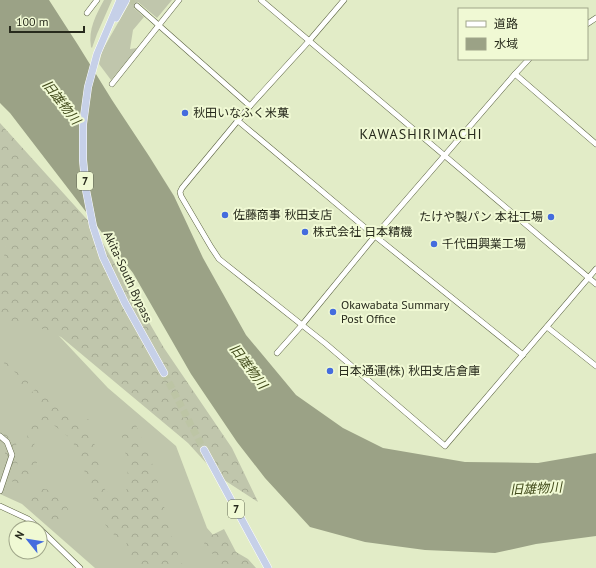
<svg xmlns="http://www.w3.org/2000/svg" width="596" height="568" font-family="'PT Sans','Noto Sans JP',sans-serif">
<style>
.grass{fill:#c0c6ac}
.forest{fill:url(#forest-crowns)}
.water{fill:#9ba286}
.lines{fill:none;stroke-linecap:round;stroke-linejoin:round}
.minor-tunnel{stroke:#bdc5a5;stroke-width:5;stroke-dasharray:5 2.5;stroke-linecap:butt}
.highway-tunnel{stroke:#bdc5a5;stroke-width:7;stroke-dasharray:7 3.5;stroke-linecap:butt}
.minor-casing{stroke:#5b6242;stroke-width:6}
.highway-casing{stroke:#fff;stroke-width:8}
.minor{stroke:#fff;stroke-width:5}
.highway{stroke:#c6d0e8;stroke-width:7}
.poi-dot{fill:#446cde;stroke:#f0f9d4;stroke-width:1.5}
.labels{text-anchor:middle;stroke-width:4;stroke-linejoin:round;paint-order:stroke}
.shield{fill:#f0f9d4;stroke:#636853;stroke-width:1}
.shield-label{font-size:11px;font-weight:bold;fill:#272a1c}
.poi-label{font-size:12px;fill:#272a1c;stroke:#f0f9d4;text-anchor:start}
.street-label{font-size:12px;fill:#272a1c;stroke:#f0f9d4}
.water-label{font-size:13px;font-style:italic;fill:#434c1c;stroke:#f0f9d4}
.quarter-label{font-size:14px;letter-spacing:1px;fill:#272a1c;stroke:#f0f9d4}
</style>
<defs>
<pattern id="forest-crowns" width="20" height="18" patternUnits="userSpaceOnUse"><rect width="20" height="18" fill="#c0c6ac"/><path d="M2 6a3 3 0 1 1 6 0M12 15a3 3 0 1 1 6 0" fill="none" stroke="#a5aa93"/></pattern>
</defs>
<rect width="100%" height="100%" fill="#e2ecc7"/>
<g class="grass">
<path d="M104,0H112L97,34L92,48L91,47C88,29 96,15 104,0Z"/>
<path d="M131,0H172L157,18L138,2L134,8L144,17L133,30L130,49L137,48L111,80L99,64L102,51Z"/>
<path d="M0,232L28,303L108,388L176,446L207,528L234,559L254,568H95L22,504L0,494Z"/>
</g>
<g class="forest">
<path d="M0,123L93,226L164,348L232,448L258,502L218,476L188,443L61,337L31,324L7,323L0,320V273L6,248L0,239Z"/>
<path d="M0,352C11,362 23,369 31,380L27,384H24L27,392L31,393L37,388L59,410L67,414L78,425L81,424L83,420L89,419L91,426L88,429L89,436L99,451V471L98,478L106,491L120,500L126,496L128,466L122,436L126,425H136L154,468L170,529L174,545L184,568L132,567L128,552L126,541L121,537H116L107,527L97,514L95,508L93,498L87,483L84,469L79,453L70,438L51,423L45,422L38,429L32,454L29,453L27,433L26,420H33L43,414L40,406L24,395L21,388L17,374L0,360Z"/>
<path d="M0,424L5,434L16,443L18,459L17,466L11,470L5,462V446L0,442Z"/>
<path d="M32,456L38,460L33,471L20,484L14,483L9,478L10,473L18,471L26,460Z"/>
<path d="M37,487L49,490L65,504L71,514L67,519L57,526L52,523L39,507L30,502L29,496L31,489Z"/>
<path d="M224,529L236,552L248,559L256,568H225L204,544L206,538Z"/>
</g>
<path class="water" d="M0,0H49L78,45L112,100L149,156L174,196L203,258L246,335L296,395L343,428L383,448L465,462L538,463L596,453V536L536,544L495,553L425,550L365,542L310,527L265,478L237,442L191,374L133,273L10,113L0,103Z"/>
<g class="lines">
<path class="minor-tunnel" d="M130,0L137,6"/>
<path class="highway-tunnel" d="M164,373L204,450"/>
<defs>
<g id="minor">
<path d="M261,0L596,284"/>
<path d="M344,0L309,41L250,106L182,188L180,192L181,196L211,247L219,259L326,344L445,446L596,269"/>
<path d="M137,6L250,106"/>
<path d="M87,13L97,0"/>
<path d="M587,24L596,18"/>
<path d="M515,74L596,144"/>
<path d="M112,84L179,0"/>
<path d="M237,120L375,236L523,355"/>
<path d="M547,327L596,366"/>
<path d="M277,353L302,325L375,236L515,74L529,59"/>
<path d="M0,436L7,442L12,455L0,491"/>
<path d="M0,506L28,519L39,528"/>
<path d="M40,529L80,568"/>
</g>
<g id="highway">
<path d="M120,0L97,54L88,87L83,124V160L86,190L93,226L103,257L125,303L164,373"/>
<path d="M116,18L126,0"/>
<path d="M204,450L268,568"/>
</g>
</defs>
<use href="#minor" class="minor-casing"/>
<use href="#highway" class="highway-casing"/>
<use href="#minor" class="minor"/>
<use href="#highway" class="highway"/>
</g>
<g class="poi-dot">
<circle cx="185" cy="113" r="4"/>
<circle cx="225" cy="215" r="4"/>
<circle cx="551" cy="217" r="4"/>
<circle cx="305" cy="232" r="4"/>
<circle cx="434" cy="244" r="4"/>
<circle cx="333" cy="312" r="4"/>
<circle cx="330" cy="371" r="4"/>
</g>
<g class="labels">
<g class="shield">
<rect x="77" y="172" width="16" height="18" rx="3"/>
<rect x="228" y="500" width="16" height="18" rx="3"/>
</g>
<g class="shield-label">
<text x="85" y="185">7</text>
<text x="236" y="513">7</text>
</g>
<g class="poi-label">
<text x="193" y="117">秋田いなふく米菓</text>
<text x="233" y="219">佐藤商事 秋田支店</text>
<text x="543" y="221" text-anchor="end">たけや製パン 本社工場</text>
<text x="313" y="236">株式会社 日本精機</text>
<text x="442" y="248">千代田興業工場</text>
<text x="341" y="309">Okawabata Summary<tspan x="341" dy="14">Post Office</tspan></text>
<text x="338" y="375">日本通運(株) 秋田支店倉庫</text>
</g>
<g class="street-label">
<text transform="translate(128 277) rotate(65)" y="4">Akita-South Bypass</text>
</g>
<g class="water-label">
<text transform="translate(62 102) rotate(52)" y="5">旧雄物川</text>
<text transform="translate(249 366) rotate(53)" y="5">旧雄物川</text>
<text transform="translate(536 488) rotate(-3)" y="5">旧雄物川</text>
</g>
<g class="quarter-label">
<text x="421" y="139">KAWASHIRIMACHI</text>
</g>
</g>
<rect x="458" y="8" width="130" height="52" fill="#f0f9d4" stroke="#a0a68a"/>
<rect x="466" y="21" width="20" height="6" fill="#ffffff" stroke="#a0a68a"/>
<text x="494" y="28" font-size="12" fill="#272a1c">道路</text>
<rect x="466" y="38" width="20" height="12" fill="#9ba286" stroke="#a0a68a"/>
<text x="494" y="48" font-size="12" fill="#272a1c">水域</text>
<g transform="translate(28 540) rotate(300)"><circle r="19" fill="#f0f9d4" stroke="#a0a68a"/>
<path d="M0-3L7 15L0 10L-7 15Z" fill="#446cde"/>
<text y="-6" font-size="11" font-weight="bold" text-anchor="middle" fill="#272a1c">N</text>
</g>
<path d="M10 26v6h74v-6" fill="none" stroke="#272a1c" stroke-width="2"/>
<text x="16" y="26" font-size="12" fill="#272a1c" stroke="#f0f9d4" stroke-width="3" paint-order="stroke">100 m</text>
</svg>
